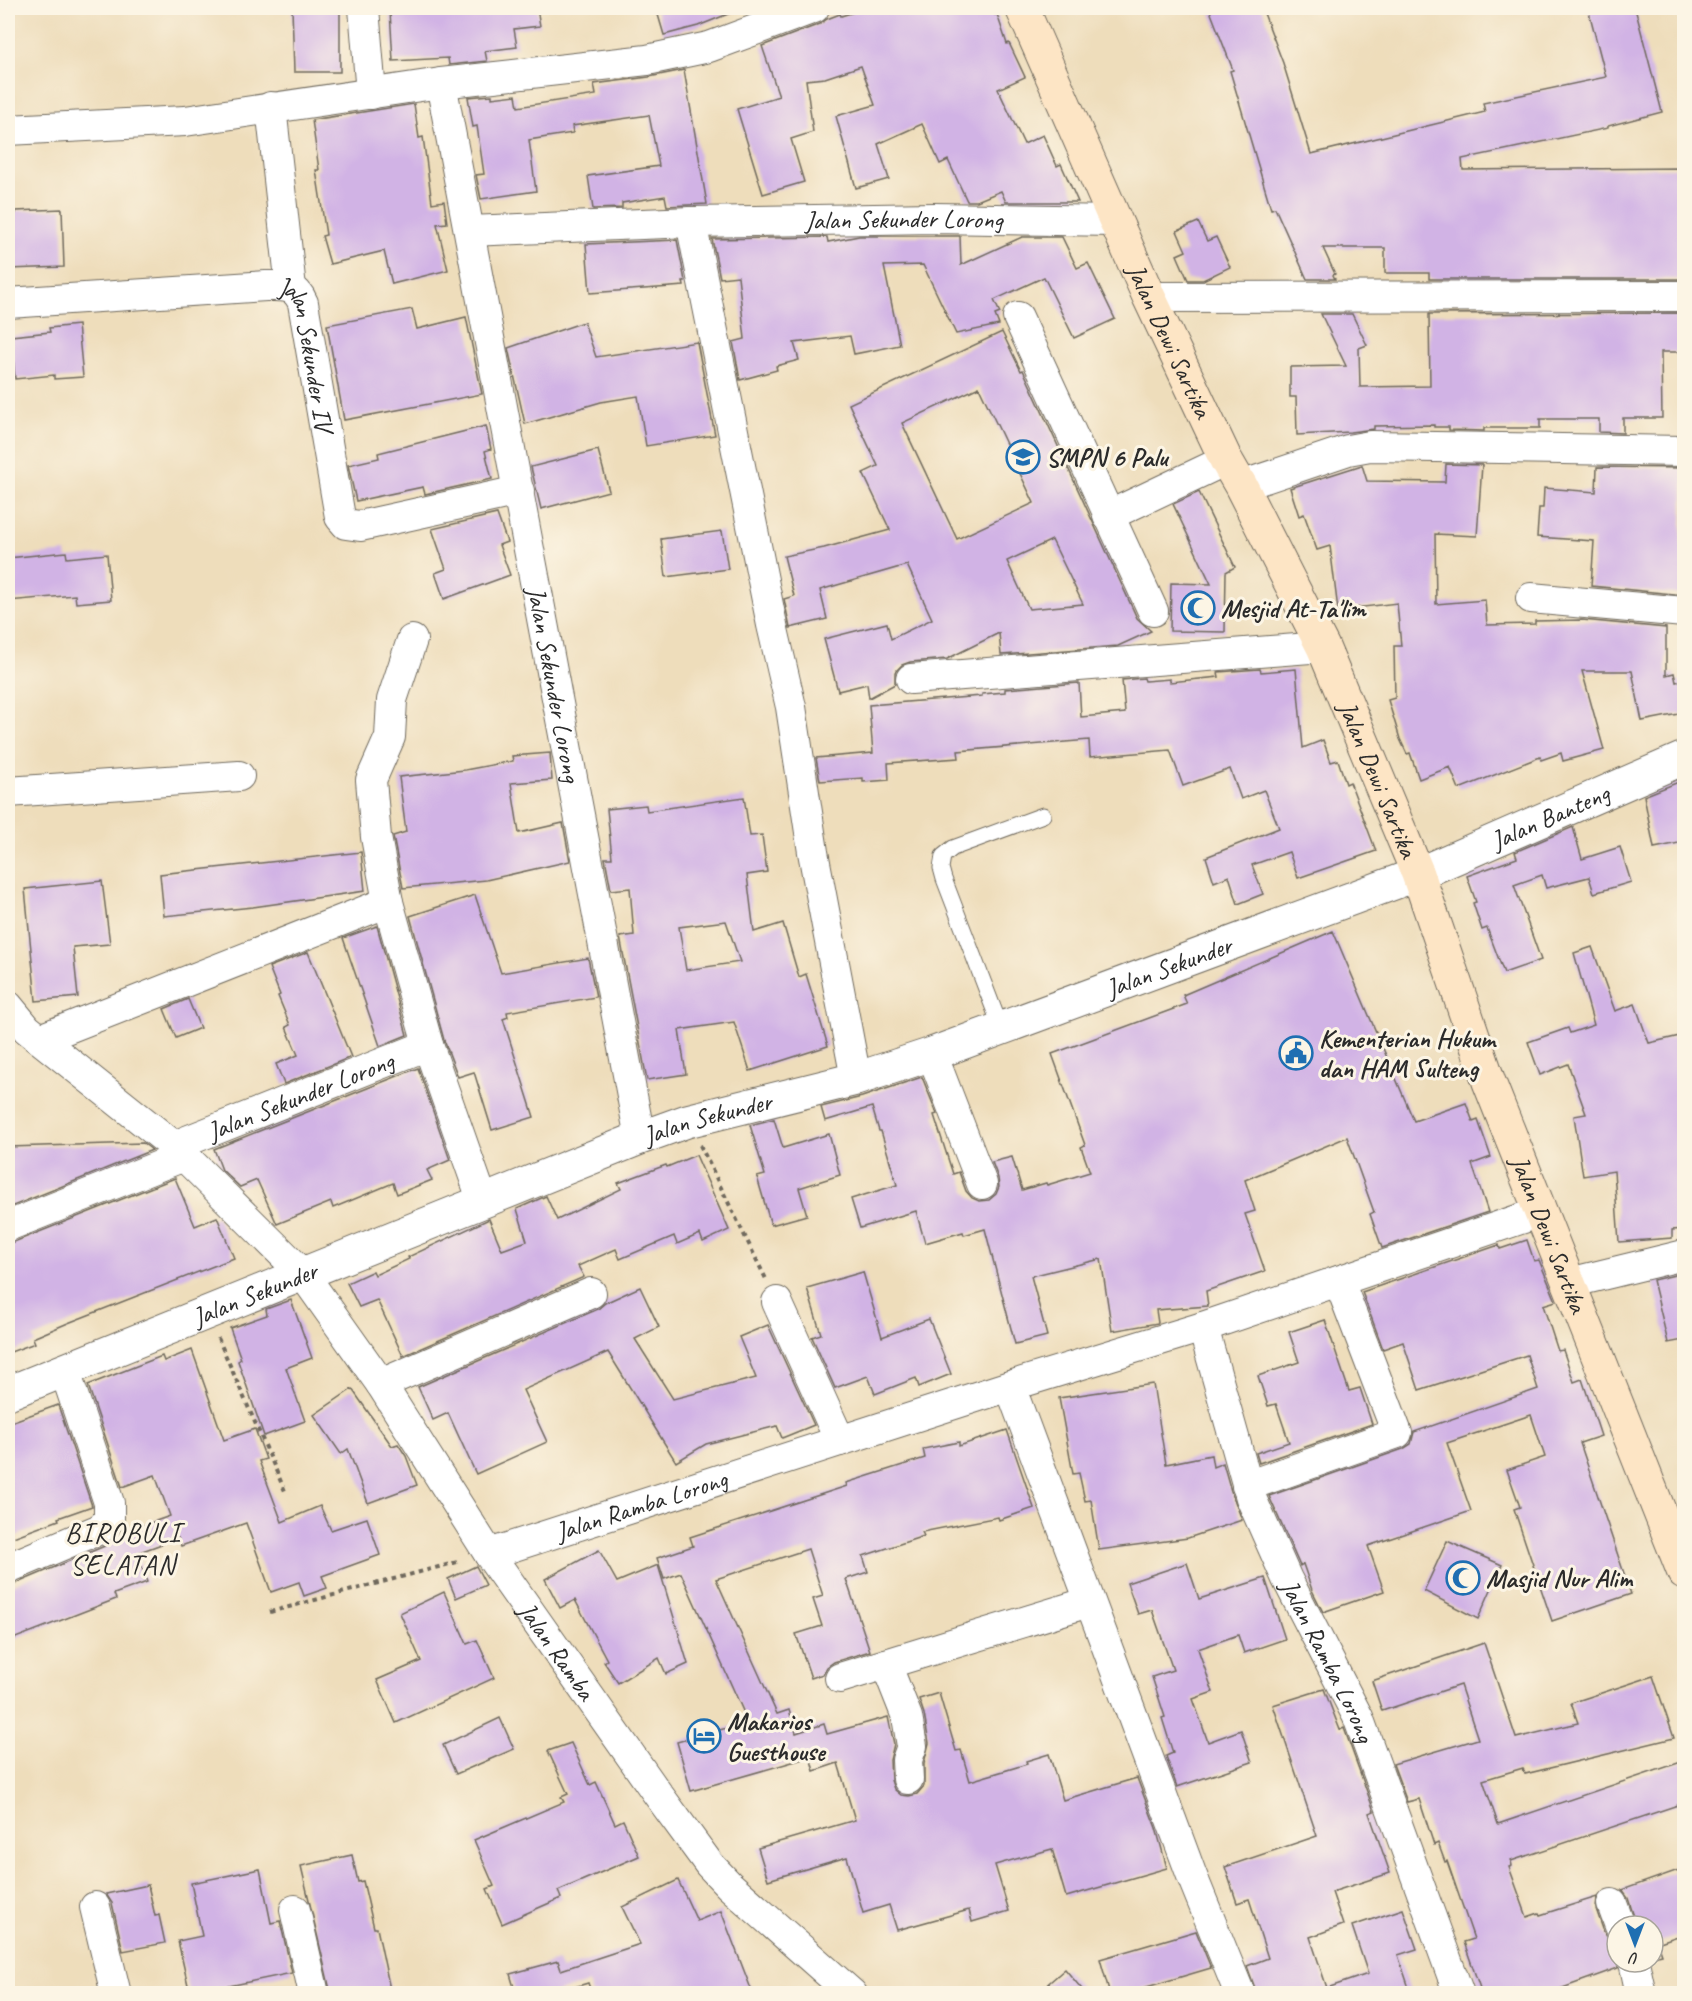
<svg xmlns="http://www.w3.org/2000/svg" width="1692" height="2001" font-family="Caveat,sans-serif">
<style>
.building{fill:#d1b3e5;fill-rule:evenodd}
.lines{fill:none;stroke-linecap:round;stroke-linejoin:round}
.service-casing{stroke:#6f695d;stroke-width:17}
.minor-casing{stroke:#6f695d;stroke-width:32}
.tertiary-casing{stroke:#6f695d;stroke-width:35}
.secondary-casing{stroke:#6f695d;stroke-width:35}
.path{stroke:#6f695d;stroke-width:4;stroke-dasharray:4.5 4.5;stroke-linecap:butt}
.service{stroke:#fff;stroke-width:15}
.minor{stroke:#fff;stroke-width:30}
.tertiary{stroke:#fff;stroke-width:33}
.secondary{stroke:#fde5c5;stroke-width:33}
.labels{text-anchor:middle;stroke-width:6;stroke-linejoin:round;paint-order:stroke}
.street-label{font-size:26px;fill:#2b2b2b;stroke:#fcf5e5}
.poi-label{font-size:26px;font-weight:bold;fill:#2b2b2b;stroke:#fcf5e5;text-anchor:start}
.quarter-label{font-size:28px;letter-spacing:1.5px;fill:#2b2b2b;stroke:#fcf5e5}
</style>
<rect width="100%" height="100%" fill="#fcf5e5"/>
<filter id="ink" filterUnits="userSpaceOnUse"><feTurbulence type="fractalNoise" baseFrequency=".0167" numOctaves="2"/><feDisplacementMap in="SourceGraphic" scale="12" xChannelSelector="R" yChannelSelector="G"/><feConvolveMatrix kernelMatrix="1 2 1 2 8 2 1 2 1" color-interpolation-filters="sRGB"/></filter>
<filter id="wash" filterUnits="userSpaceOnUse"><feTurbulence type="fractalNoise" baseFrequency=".008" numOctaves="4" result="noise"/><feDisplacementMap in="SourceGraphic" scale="24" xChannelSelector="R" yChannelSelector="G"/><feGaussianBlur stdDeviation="1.35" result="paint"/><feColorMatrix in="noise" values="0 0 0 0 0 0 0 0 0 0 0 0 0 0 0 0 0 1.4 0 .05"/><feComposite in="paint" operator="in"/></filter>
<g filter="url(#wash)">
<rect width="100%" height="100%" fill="#edb"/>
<g id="blocks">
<g class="building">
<path d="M292,8H340V72H294Z"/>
<path d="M451,8H537L540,26L514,29L517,47L485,51L487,61L449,65L448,58L393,61L390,11Z"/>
<path d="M656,8H737L738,10L698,26L664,35Z"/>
<path d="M867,8H992L995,15L997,14L1007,44L1009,43L1025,77L998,89L1024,144L1043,135L1057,166L1061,164L1078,202H1006L1001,191L977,201H967L948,160L940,164L922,124L878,144L889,179L856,188L836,116L875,105L861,66L825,78L806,80L813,132L791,139L804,182L763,194L737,109L779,96L762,46L820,24L827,19L840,14L841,16Z"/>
<path d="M1209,8H1262L1283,63L1311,154L1485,112L1483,103L1606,77L1588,8H1635L1662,112L1608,126V128L1462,159L1463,170L1684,168V279H1429V273H1385V248H1323L1335,274L1333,275L1335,279H1307L1275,208L1271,209L1230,71L1233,70Z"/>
<path d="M684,70L707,204L667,206L665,196L622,203V208L593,209L588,176L659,166L649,115L572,126L573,133L529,140L536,191L481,199L476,175L484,174L477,126L473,127L468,97L492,95V98L516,95L518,107L596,95L594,84L649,77Z"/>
<path d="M414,104L419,138L423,137L432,203L444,201L447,223L437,224L448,270L392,284L384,251L330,264L322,236L326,235L316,170H319L312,120Z"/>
<path d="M62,209L64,267L8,269V213H16V211Z"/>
<path d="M1198,222L1207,241L1216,237L1230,267L1203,280H1188L1177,255L1186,251L1177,231Z"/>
<path d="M859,236H960L961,265L1022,237H1062L1077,268L1088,263L1115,319L1074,338L1044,277L994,300L1000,313L995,315L999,325L956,334L923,265L884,266L900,345L854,354L850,336L794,343L799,360L776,366L777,370L740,380L733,342L745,339L738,276L720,278L712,239L827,237L828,242Z"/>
<path d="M677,240L685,281H683L684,286L590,293L586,244Z"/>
<path d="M412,309L417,329L466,317L482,394L344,420L327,325Z"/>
<path d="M1684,313V352H1661L1662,418H1623V433L1599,432V419H1540V428H1484V431L1449,430V427H1434V425L1374,426V429L1350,432L1297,435L1296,397H1290V367L1346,366L1321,314H1352L1367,345L1359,348L1360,387L1430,386L1429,314Z"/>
<path d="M584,322L596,357L697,342L715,435L646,446L638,396L601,402L525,424L508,348Z"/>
<path d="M78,325L83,377L54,379V375L15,379L11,336L50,332L49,328Z"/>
<path d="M1002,332L1021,371L1023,370L1137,618L1151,631L1118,646L1001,655L999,633L947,659L910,662L902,665L895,672V684L869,698L867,684L838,691L824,639L887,623L891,639L932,619L907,565L820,590L827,619L790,628L784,599L794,596L784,556L824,548L890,530L863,473L878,466L849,404ZM979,387L1034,503L957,539L902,423ZM1052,540L1083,604L1029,609L1007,561Z"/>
<path d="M486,426L491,449L485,451L492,479L425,494L423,487L356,501L348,465L379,458L378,453Z"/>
<path d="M598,450L609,491L541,509L531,467Z"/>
<path d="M1446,464L1482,465L1477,536L1435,534L1436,604L1485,600L1487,625L1535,624V621L1582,620L1666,628V675L1674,673L1676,682L1684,680V713L1642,721L1632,671H1582L1604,750L1563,761L1561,753L1541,760L1540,757L1459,789L1450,767L1419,779L1410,753L1407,754L1400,739L1388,700L1395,698L1394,646H1401L1397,603L1338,610L1330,546L1317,550L1304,514L1299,516L1290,488L1362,465L1367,481L1445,482Z"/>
<path d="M1597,467L1684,468L1681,545H1684V595L1591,586L1594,541L1537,537L1539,508H1543L1544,488L1596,492Z"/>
<path d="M1199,492L1235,567L1226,572L1225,632L1170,631L1171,583L1211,584L1173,504Z"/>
<path d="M497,514L507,542L499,545L510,575L444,599L435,573L446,569L432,529Z"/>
<path d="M722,531L728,569L666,577L661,539Z"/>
<path d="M66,552L67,558L107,554L111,600L76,603L75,595L8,601V558Z"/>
<path d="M1260,669L1261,672L1296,669L1303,748L1323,740L1331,762L1338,760L1346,784L1350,782L1376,851L1298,878L1289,852L1252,865L1263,894L1238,904L1229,876L1214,882L1206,857L1279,828L1264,790L1241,799L1230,769L1183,786L1170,750L1090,757L1089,740L958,751L959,758L888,763L889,780L863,782V778L820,781L816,758L873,753L869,705L982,696V694L1005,692V689L1079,683L1081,717L1125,713L1122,680L1144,678L1145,681L1170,679V682L1219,677L1218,672Z"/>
<path d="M550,753L552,780L511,783L519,833L563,823L570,861L486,880L403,888L393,836L406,832L399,777L465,770L513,761L512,756Z"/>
<path d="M1681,781L1684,797V842L1654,848L1644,796Z"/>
<path d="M744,797L750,836L762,835L767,872L747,875L754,932L783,923L799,977L806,974L828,1046L750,1071L734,1022L679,1030L686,1074L647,1080L620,937L634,935L630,888L611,890L605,858H612L607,809L646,805L647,811ZM726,921L740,962L686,970L679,927Z"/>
<path d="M1573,827L1582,859L1620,847L1631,882L1594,893L1589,877L1546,888L1542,875L1514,885L1541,960L1504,973L1487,928L1482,930L1473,903L1476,902L1467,876L1517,858L1515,852Z"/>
<path d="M361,852L365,891L253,907L164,916L160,874Z"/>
<path d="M102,881L110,944L73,947L78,997L36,1001L25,889Z"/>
<path d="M475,895L501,973L588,958L596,997L507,1012L508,1017L503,1019L534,1117L492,1130L474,1072L458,1077L444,1040L410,916Z"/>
<path d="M377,926L407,1035L380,1046L343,938Z"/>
<path d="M1333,931L1414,1121L1466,1103L1473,1122L1478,1120L1491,1157L1472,1164L1488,1212L1382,1248L1370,1214L1374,1212L1347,1137L1245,1180L1255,1211L1245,1214L1265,1271L1206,1291L1208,1306L1156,1310L1158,1323L1112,1331L1101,1259L1031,1276L1047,1336L1015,1344L985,1229L964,1235L963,1232L925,1243L916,1211L860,1228L851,1199L897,1185L881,1131H879L872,1107L825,1121L821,1107L862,1097L922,1077L937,1114L934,1115L953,1174L959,1172L966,1191L972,1198L979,1201L989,1200L996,1194L999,1187L998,1178L992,1162L1012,1157L1022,1190L1046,1183L1047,1185L1090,1172L1081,1147L1085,1145L1052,1054L1187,1004L1183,995Z"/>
<path d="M1592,947L1615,1011L1635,1004L1649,1043L1684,1035V1229L1672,1230V1238L1619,1242L1614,1171L1583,1176L1574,1116L1586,1114L1568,1064L1540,1075L1528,1042L1568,1028L1570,1033L1594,1025L1574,953Z"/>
<path d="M308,952L351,1057L284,1084L276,1064L298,1055L286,1027L290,1025L278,996L280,995L269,967Z"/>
<path d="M188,999L200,1028L176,1038L164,1009Z"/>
<path d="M418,1068L450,1160L427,1170L432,1180L397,1194L393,1183L333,1208L331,1202L277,1224L257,1180L240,1187L222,1170L214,1149Z"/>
<path d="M774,1119L783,1148L829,1134L840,1175L799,1188L807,1215L771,1225L757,1177L765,1175L750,1125Z"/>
<path d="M143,1143L152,1150L8,1208V1147Z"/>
<path d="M696,1155L729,1230L703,1242L700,1234L677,1244L674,1236L620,1259L616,1249L578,1266L584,1277L403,1356L377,1300L359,1307L347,1283L373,1271L375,1275L409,1259L408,1257L489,1219L502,1250L527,1241L517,1209L546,1196L557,1220L621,1189L618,1183L666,1165L667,1167Z"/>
<path d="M175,1178L195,1226L217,1217L234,1258L68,1323L33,1338L35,1343L8,1353V1243L14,1242Z"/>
<path d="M1527,1240L1534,1261L1539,1260L1556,1301L1543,1305L1558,1351L1563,1350L1574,1382L1582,1379L1601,1436L1580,1443L1631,1594L1552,1621L1514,1509L1520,1507L1507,1470L1545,1457L1531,1415L1447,1443L1471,1511L1368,1546L1384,1591L1323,1612L1312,1590L1303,1564L1300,1566L1269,1496L1403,1449L1411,1444L1414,1432L1538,1389L1527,1355L1419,1390L1403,1342L1383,1349L1362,1292L1499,1245L1500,1249Z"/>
<path d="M863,1272L882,1337L929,1319L951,1374L919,1387L916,1378L875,1394L868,1376L835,1388L812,1337L821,1334L807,1288Z"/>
<path d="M1684,1273V1340L1668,1343L1653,1280Z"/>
<path d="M640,1287L659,1327L635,1339L673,1399L756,1378L739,1337L768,1325L814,1425L782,1438L777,1426L706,1444L676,1462L608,1352L523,1390L547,1442L476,1474L448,1413L433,1420L418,1387L598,1309L605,1303Z"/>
<path d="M291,1300L312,1358L286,1368L305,1421L264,1436L238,1361L241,1359L230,1328L267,1315L266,1309Z"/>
<path d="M1325,1320L1349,1391L1360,1388L1372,1424L1259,1463L1256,1453L1289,1442L1276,1404L1268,1406L1258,1376L1299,1362L1289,1332Z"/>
<path d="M192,1350L224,1440L255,1429L266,1459L259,1461L282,1522L320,1506L331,1530L367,1518L380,1555L322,1576L327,1588L304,1596L299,1582L271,1592L246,1523L181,1546L178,1538L137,1553L147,1582L114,1594L116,1599L8,1641V1585L15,1584L107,1545L115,1538L134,1531L133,1529L170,1516L155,1475L122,1487L88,1385L162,1356L164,1361Z"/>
<path d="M1153,1384L1166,1464L1211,1455L1213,1467L1223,1463L1231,1491L1242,1520L1188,1538L1099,1550L1091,1500L1085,1501L1079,1473L1073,1474L1059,1398Z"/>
<path d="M352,1389L392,1446L398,1444L406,1456L417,1485L368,1503L348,1449L341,1454L314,1415Z"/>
<path d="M58,1405L92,1506L58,1518L59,1520L8,1539V1423Z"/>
<path d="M1007,1430L1034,1508L999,1520L998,1517L922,1532L924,1536L863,1556L868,1572L846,1579L870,1651L834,1662L827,1667L823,1674L811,1678L796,1634L822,1626L813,1599L823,1596L808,1549L716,1579L777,1714L789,1710L796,1733L824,1724L827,1734L888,1717L894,1744L890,1760L891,1780L894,1789L901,1795L909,1796L917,1794L924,1786V1763L929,1743L924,1714L919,1699L939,1693L956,1751L961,1750L970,1781L1027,1764L1026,1761L1049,1754L1063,1800L1137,1778L1156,1828L1167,1868L1066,1897L1052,1849L995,1865L1009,1911L972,1922L969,1910L897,1930L889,1905L863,1913L847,1857L768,1880L758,1848L855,1820L838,1763L814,1771L810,1757L691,1791L677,1742L748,1722L681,1573L664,1579L657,1558L693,1546L690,1537L847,1486L846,1483L925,1458L923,1449L959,1442V1446Z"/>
<path d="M1447,1541L1502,1565L1478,1619L1424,1591Z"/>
<path d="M599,1550L617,1582L658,1565L688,1664L666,1674L659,1658L618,1683L604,1662L607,1660L575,1600L560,1608L545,1579Z"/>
<path d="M1187,1563L1199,1599L1265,1578L1285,1639L1244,1653L1238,1635L1198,1649L1213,1692L1193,1699L1208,1742L1241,1730L1252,1762L1177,1787L1166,1756L1173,1753L1162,1718L1165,1717L1152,1677L1173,1670L1152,1610L1138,1614L1127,1583Z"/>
<path d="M476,1566L486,1585L456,1598L448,1579Z"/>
<path d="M444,1592L467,1644L477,1640L494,1678L396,1723L377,1680L421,1661L400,1613Z"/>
<path d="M1484,1643L1516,1738L1578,1723L1571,1703L1653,1676L1674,1738L1525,1774L1523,1768L1483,1780L1498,1824L1684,1761V1803L1511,1861L1512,1866L1509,1867L1527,1917L1539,1913L1540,1915L1597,1897L1596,1909L1604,1932L1609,1940L1617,1943L1618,1968L1546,1994H1482L1464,1942L1474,1939L1447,1861L1445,1862L1438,1843L1434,1845L1419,1799L1407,1802L1393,1764L1478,1739L1460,1685L1382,1711L1372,1681Z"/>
<path d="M1324,1689L1340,1730L1344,1728L1374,1811L1369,1813L1390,1873L1332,1892L1343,1925L1310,1937L1327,1988L1368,1974L1352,1926L1403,1909L1417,1949L1398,1955L1411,1994H1257L1247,1966L1268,1958L1249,1899L1237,1903L1225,1867L1317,1836L1273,1705Z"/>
<path d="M500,1718L514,1749L456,1774L443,1745Z"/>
<path d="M571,1743L590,1785L596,1782L615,1824L623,1820L639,1856L558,1891L561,1898L502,1924L487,1889L494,1886L474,1840L564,1802L561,1797L568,1794L548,1751Z"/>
<path d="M352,1855L358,1882L363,1881L374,1928H377L391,1994H331L301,1866Z"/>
<path d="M1684,1868V1934L1657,1943L1661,1954L1653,1956V1926H1637L1628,1898L1622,1890Z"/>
<path d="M260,1869L271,1923L280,1921L292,1973L190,1994L178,1941L202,1936L191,1883Z"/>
<path d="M678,1880L697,1921L721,1911L753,1994H592L588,1983L552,1994H516L510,1974L558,1961L561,1970L640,1944L622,1907Z"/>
<path d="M148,1885L155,1916L159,1915L165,1943L123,1951L112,1903L106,1894Z"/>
<path d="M1196,1931L1211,1968L1123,1994H1110L1100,1959Z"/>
<path d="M1065,1969L1086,1994H1036Z"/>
</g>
</g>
</g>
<g filter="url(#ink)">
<use href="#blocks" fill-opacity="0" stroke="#6f695d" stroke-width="1.5"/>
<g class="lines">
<defs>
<path id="service" d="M1001,1028L944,879L941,868L943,856L953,848L1043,815"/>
<g id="minor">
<path d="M364,8L371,94"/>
<path id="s1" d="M441,83L640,1138"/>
<path d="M271,107L291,288"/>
<path d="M8,130L185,121L441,83L647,60L709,47L814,8"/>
<path d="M691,222L772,625L791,707L813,852L856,1079"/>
<path id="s2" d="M470,231L691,222L934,218L1115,221"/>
<path d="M1149,297L1684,296"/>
<path id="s3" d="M8,303L266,286C284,286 295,284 303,303L340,517L346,524L360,526L519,491"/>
<path d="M1018,317L1153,611"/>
<path d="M1241,486L1348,450L1370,446L1684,451"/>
<path d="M1108,516L1226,460"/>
<path d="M1531,598L1684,612"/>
<path d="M412,640L392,700L390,737L371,780L376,837L388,902L428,1045L483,1202"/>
<path d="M911,679L1323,647"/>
<path d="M8,792L239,776"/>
<path id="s4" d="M8,1006L27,1029L174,1146L303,1274L381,1384L489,1554L657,1793L709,1864L729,1885L852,1994"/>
<path d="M40,1039L388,902"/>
<path d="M932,1054L982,1184"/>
<path id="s5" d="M174,1146L428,1045"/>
<path d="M8,1226L184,1156"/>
<path d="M1569,1283L1684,1255"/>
<path d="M777,1302L840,1441"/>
<path id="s6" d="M1203,1327L1251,1498L1287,1579L1358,1717L1459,1994"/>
<path d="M381,1384L591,1293"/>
<path d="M1010,1386L1192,1876L1240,1994"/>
<path d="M1247,1486L1397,1433L1339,1281"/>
<path id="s7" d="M489,1554L1010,1386L1203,1327L1541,1212"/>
<path d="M8,1568L100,1529L109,1520V1503L65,1371"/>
<path d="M886,1664L907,1717L912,1746L907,1760L908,1779"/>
<path d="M840,1678L1089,1602"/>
<path d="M1612,1904L1620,1926"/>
<path d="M95,1907L116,1994"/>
<path d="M295,1910L314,1994"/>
<path d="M1634,1962L1641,1994"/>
</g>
<g id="tertiary">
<path id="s8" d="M8,1393L640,1138L687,1121L856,1079L932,1054L1418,874L1684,758"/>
</g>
<g id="secondary">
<path id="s9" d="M1022,8L1149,297L1226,460L1241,486L1323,647L1418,874L1489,1082L1684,1573"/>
</g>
</defs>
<use href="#service" class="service-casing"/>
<use href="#minor" class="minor-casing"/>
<use href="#tertiary" class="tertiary-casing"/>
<use href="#secondary" class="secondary-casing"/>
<g class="path">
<path d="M700,1145L766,1279"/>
<path d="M218,1338L285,1491"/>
<path d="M270,1612L461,1561"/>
</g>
<use href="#service" class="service"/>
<use href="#minor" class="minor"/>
<use href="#tertiary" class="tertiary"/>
<use href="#secondary" class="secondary"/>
</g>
</g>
<defs>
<symbol id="school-ring" viewBox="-11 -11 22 22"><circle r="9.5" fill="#fcf5e5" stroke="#1f6fb2" stroke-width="1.5"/><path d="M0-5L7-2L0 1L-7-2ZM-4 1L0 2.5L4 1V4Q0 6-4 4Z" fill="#1f6fb2"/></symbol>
<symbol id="mosque-ring" viewBox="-11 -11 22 22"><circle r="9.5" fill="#fcf5e5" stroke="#1f6fb2" stroke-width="1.5"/><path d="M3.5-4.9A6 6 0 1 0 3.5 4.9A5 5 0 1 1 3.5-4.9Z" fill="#1f6fb2"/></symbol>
<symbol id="civic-ring" viewBox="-11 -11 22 22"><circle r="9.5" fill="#fcf5e5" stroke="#1f6fb2" stroke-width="1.5"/><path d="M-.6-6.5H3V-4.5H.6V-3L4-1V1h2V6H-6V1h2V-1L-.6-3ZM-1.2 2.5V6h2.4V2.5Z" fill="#1f6fb2"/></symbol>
<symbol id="hotel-ring" viewBox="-11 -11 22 22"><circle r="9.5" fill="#fcf5e5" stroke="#1f6fb2" stroke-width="1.5"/><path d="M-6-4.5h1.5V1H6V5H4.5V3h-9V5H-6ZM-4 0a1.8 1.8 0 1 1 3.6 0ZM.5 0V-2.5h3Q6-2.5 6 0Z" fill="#1f6fb2"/></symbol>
</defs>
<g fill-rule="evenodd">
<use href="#school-ring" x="1004" y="438" width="38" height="38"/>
<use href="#mosque-ring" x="1179" y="589" width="38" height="38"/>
<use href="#civic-ring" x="1277" y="1034" width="38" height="38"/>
<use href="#mosque-ring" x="1444" y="1559" width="38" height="38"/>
<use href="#hotel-ring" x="685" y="1717" width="38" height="38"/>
</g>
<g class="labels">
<g class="street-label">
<text dy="9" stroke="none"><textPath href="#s2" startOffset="434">Jalan Sekunder Lorong</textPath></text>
<text dy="9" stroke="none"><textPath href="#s9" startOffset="364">Jalan Dewi Sartika</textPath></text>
<text dy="9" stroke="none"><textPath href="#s3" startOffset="352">Jalan Sekunder IV</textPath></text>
<text dy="9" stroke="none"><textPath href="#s1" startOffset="612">Jalan Sekunder Lorong</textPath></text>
<text dy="9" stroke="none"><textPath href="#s9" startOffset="850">Jalan Dewi Sartika</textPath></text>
<text dy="9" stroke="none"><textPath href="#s8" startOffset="1648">Jalan Banteng</textPath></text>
<text dy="9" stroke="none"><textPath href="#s8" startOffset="1238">Jalan Sekunder</textPath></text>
<text dy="9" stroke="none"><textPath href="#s5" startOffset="136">Jalan Sekunder Lorong</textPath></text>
<text dy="9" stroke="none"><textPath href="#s8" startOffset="752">Jalan Sekunder</textPath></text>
<text dy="9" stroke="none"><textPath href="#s9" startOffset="1336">Jalan Dewi Sartika</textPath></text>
<text dy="9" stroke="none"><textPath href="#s8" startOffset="266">Jalan Sekunder</textPath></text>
<text dy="9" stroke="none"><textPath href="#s7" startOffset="160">Jalan Ramba Lorong</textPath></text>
<text dy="9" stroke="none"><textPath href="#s4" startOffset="854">Jalan Ramba</textPath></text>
<text dy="9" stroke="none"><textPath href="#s6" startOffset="358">Jalan Ramba Lorong</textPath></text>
</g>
<g class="poi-label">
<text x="1046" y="466">SMPN 6 Palu</text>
<text x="1221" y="617">Mesjid At-Ta'lim</text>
<text x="1319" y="1047">Kementerian Hukum<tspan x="1319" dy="30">dan HAM Sulteng</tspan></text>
<text x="1486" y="1587">Masjid Nur Alim</text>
<text x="727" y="1730">Makarios<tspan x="727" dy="30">Guesthouse</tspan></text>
</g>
<g class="quarter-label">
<text x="123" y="1542">BIROBULI<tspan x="123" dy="32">SELATAN</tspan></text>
</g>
</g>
<rect width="1692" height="2001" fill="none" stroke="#fcf5e5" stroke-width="30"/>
<g transform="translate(1635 1944) rotate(180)"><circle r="28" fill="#fcf5e5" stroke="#a8a49b" stroke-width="1.5"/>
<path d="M0-4.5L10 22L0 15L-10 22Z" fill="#1f6fb2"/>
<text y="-9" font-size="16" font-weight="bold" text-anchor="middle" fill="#2b2b2b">U</text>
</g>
</svg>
